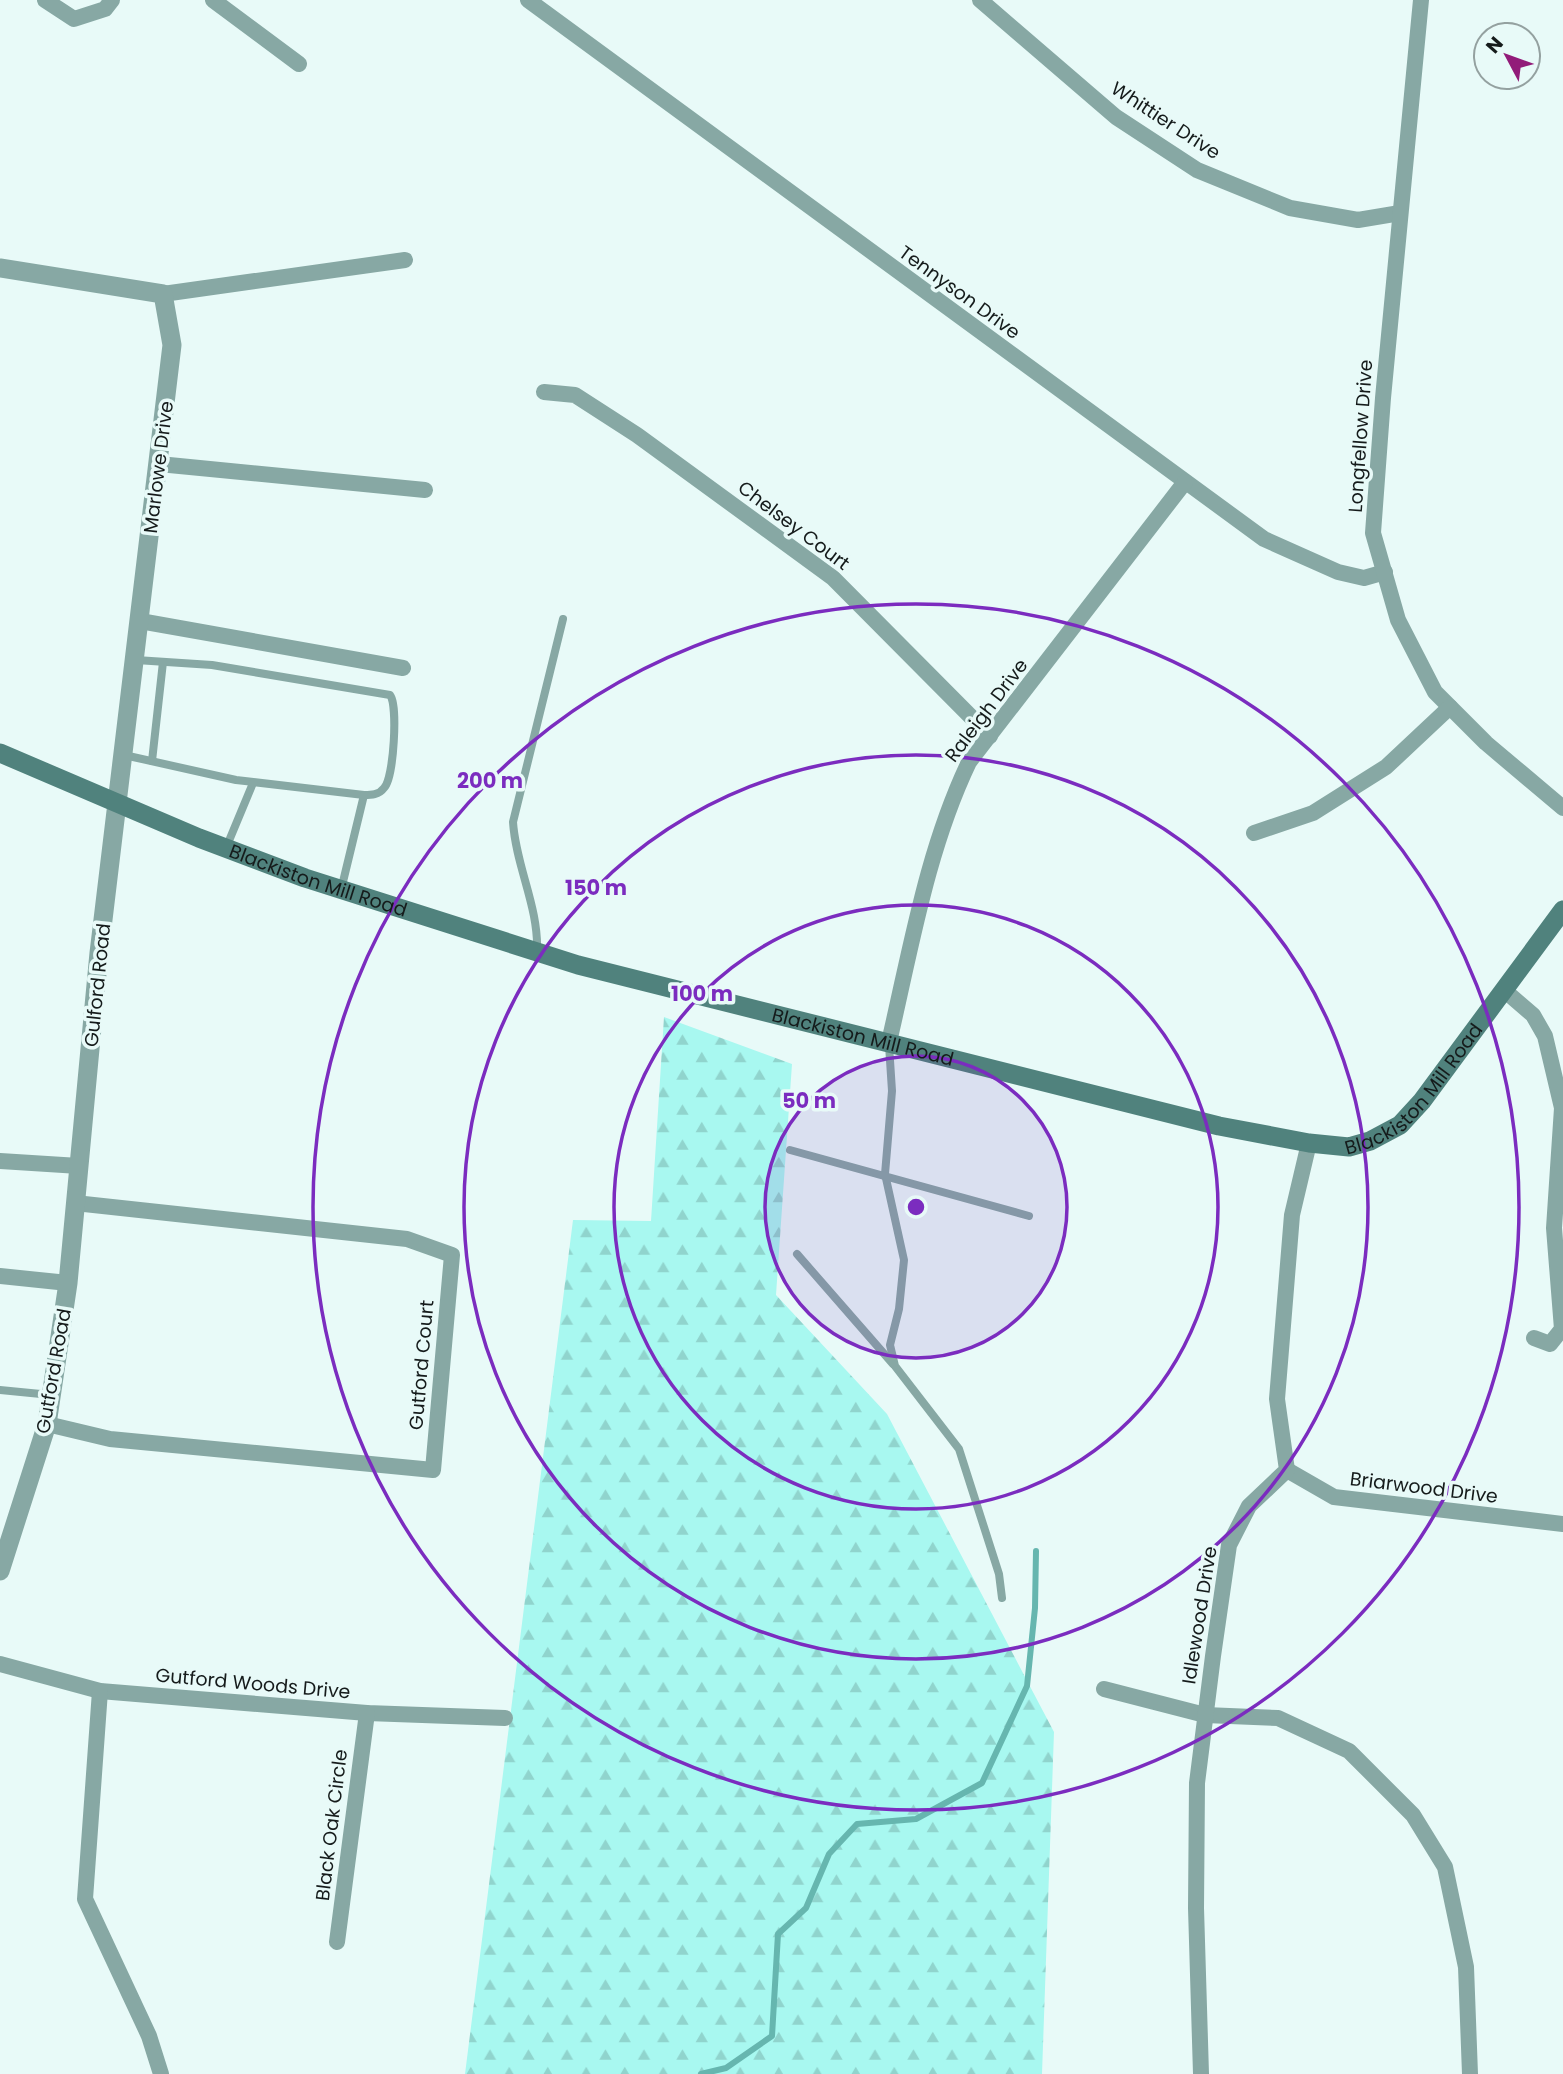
<svg xmlns="http://www.w3.org/2000/svg" width="1563" height="2074" font-family="Poppins,sans-serif">
<style>
.forest{fill:url(#forest-firs)}
.lines{fill:none;stroke-linecap:round;stroke-linejoin:round}
.stream{stroke:#66b6af;stroke-width:6}
.service{stroke:#87a8a4;stroke-width:8}
.minor{stroke:#87a8a4;stroke-width:16}
.tertiary{stroke:#87a8a4;stroke-width:19}
.secondary{stroke:#50827d;stroke-width:19}
.ring{fill:none;stroke:#7b2cbf;stroke-width:3.5}
.labels{text-anchor:middle;stroke-width:7;stroke-linejoin:round;paint-order:stroke}
.street-label{font-size:19px;fill:#151b1b;stroke:#e8faf8}
.centre{fill:#7b2cbf;stroke:#e8faf8;stroke-width:3.5}
.ring-label{font-size:21px;text-anchor:middle;font-weight:bold;fill:#7b2cbf;stroke:#e8faf8;stroke-width:7;stroke-linejoin:round;paint-order:stroke}
</style>
<defs>
<pattern id="forest-firs" width="22" height="20" patternUnits="userSpaceOnUse" patternTransform="scale(1.75)"><rect width="22" height="20" fill="#a8f8f0"/><path d="M5 1l3.5 6h-7zM16 11l3.5 6h-7z" fill="#90d4cd"/></pattern>
</defs>
<rect width="100%" height="100%" fill="#e8faf8"/>
<path class="forest" d="M664,1017L792,1064L776,1295L887,1414L1054,1732L1042,2074H465L573,1220L651,1221Z"/>
<g class="lines">
<path class="stream" d="M701,2074L726,2068L772,2036L778,1934L806,1908L829,1854L857,1824L916,1819L982,1783L1027,1686L1035,1608L1036,1551"/>
<g class="service">
<path d="M124,755L236,780L364,795C371,795 379,795 384,788C394,778 398,705 390,695L212,665L136,660"/>
<path d="M152,761L163,662"/>
<path d="M226,848L253,783"/>
<path d="M341,890L364,795"/>
<path d="M537,952C539,907 516,867 513,822L563,619"/>
<path d="M889,1045L892,1091L885,1174L904,1260L899,1309L890,1345L895,1366L959,1449L999,1574L1002,1598"/>
<path d="M790,1150L1029,1216"/>
<path d="M797,1254L893,1364"/>
<path d="M0,1390L51,1395"/>
</g>
<g class="minor">
<path d="M45,0L74,19L105,9L112,0"/>
<path d="M213,0L299,64"/>
<path d="M528,0L1264,539L1338,572L1364,578L1385,572"/>
<path d="M980,0L1116,117L1197,170L1290,208L1358,220L1400,213"/>
<path d="M1421,0L1383,398L1373,533L1398,620L1435,692L1486,743L1563,808"/>
<path d="M163,294L405,260"/>
<path d="M544,392L575,395L637,435L833,578L990,736"/>
<path d="M159,464L425,490"/>
<path d="M140,621L403,668"/>
<path d="M1254,833L1313,813L1386,767L1450,707"/>
<path d="M1504,990L1533,1015L1545,1036L1562,1108L1554,1228L1562,1329L1550,1344L1534,1338"/>
<path d="M889,1042C911,948 927,850 969,762L1185,482"/>
<path d="M0,1161L79,1166"/>
<path d="M0,1276L68,1283"/>
<path d="M47,1424L110,1439L433,1470L452,1255L407,1239L75,1203"/>
<path d="M1287,1470L1334,1497L1563,1524"/>
<path d="M0,1664L100,1691L367,1713L505,1718"/>
<path d="M1104,1689L1205,1715L1278,1718L1349,1751L1413,1815L1445,1867L1466,1967L1470,2074"/>
<path d="M100,1691L85,1899L149,2036L161,2074"/>
<path d="M337,1942L367,1713"/>
<path d="M1201,2074L1196,1908L1197,1783L1213,1656L1229,1545L1249,1506L1287,1470L1277,1399L1292,1215L1309,1143"/>
</g>
<path class="tertiary" d="M0,268L163,294L172,345L99,953L68,1283L47,1424L0,1571"/>
<path class="secondary" id="s1" d="M0,753L199,838L305,878L578,965L1219,1126L1309,1143L1349,1147L1370,1141L1400,1125L1422,1101L1563,910"/>
</g>
<circle cx="916" cy="1207" r="151" fill="#7b2cbf" fill-opacity=".12"/>
<g class="ring">
<circle cx="916" cy="1207" r="151"/>
<circle cx="916" cy="1207" r="302"/>
<circle cx="916" cy="1207" r="452"/>
<circle cx="916" cy="1207" r="603"/>
</g>
<g class="labels">
<g class="street-label">
<text transform="translate(1166 120) rotate(33)" y="7">Whittier Drive</text>
<text transform="translate(960 292) rotate(36)" y="7">Tennyson Drive</text>
<text transform="translate(1360 436) rotate(-86)" y="7">Longfellow Drive</text>
<text transform="translate(158 467) rotate(-83)" y="7">Marlowe Drive</text>
<text transform="translate(794 525) rotate(37)" y="7">Chelsey Court</text>
<text transform="translate(986 710) rotate(-53)" y="7">Raleigh Drive</text>
<text dy="7" stroke="none"><textPath href="#s1" startOffset="343">Blackiston Mill Road</textPath></text>
<text transform="translate(97 985) rotate(-84)" y="7">Gulford Road</text>
<text dy="7" stroke="none"><textPath href="#s1" startOffset="910">Blackiston Mill Road</textPath></text>
<text dy="7" stroke="none"><textPath href="#s1" startOffset="1498">Blackiston Mill Road</textPath></text>
<text transform="translate(421 1365) rotate(-85)" y="7">Gutford Court</text>
<text transform="translate(53 1371) rotate(-80)" y="7">Gutford Road</text>
<text transform="translate(1424 1487) rotate(7)" y="7">Briarwood Drive</text>
<text transform="translate(1199 1615) rotate(-81)" y="7">Idlewood Drive</text>
<text transform="translate(253 1683) rotate(5)" y="7">Gutford Woods Drive</text>
<text transform="translate(331 1825) rotate(-83)" y="7">Black Oak Circle</text>
</g>
</g>
<circle cx="916" cy="1207" r="10" class="centre"/>
<g class="ring-label">
<text x="490" y="788">200 m</text>
<text x="596" y="895">150 m</text>
<text x="702" y="1001">100 m</text>
<text x="809" y="1108">50 m</text>
</g>
<g transform="translate(1507 56) rotate(311)"><circle r="33" fill="#e8faf8" stroke="#94a1a0" stroke-width="2"/>
<path d="M0-5L12 26L0 18L-12 26Z" fill="#921b79"/>
<text y="-10" font-size="19" font-weight="bold" text-anchor="middle" fill="#151b1b">N</text>
</g>
</svg>
